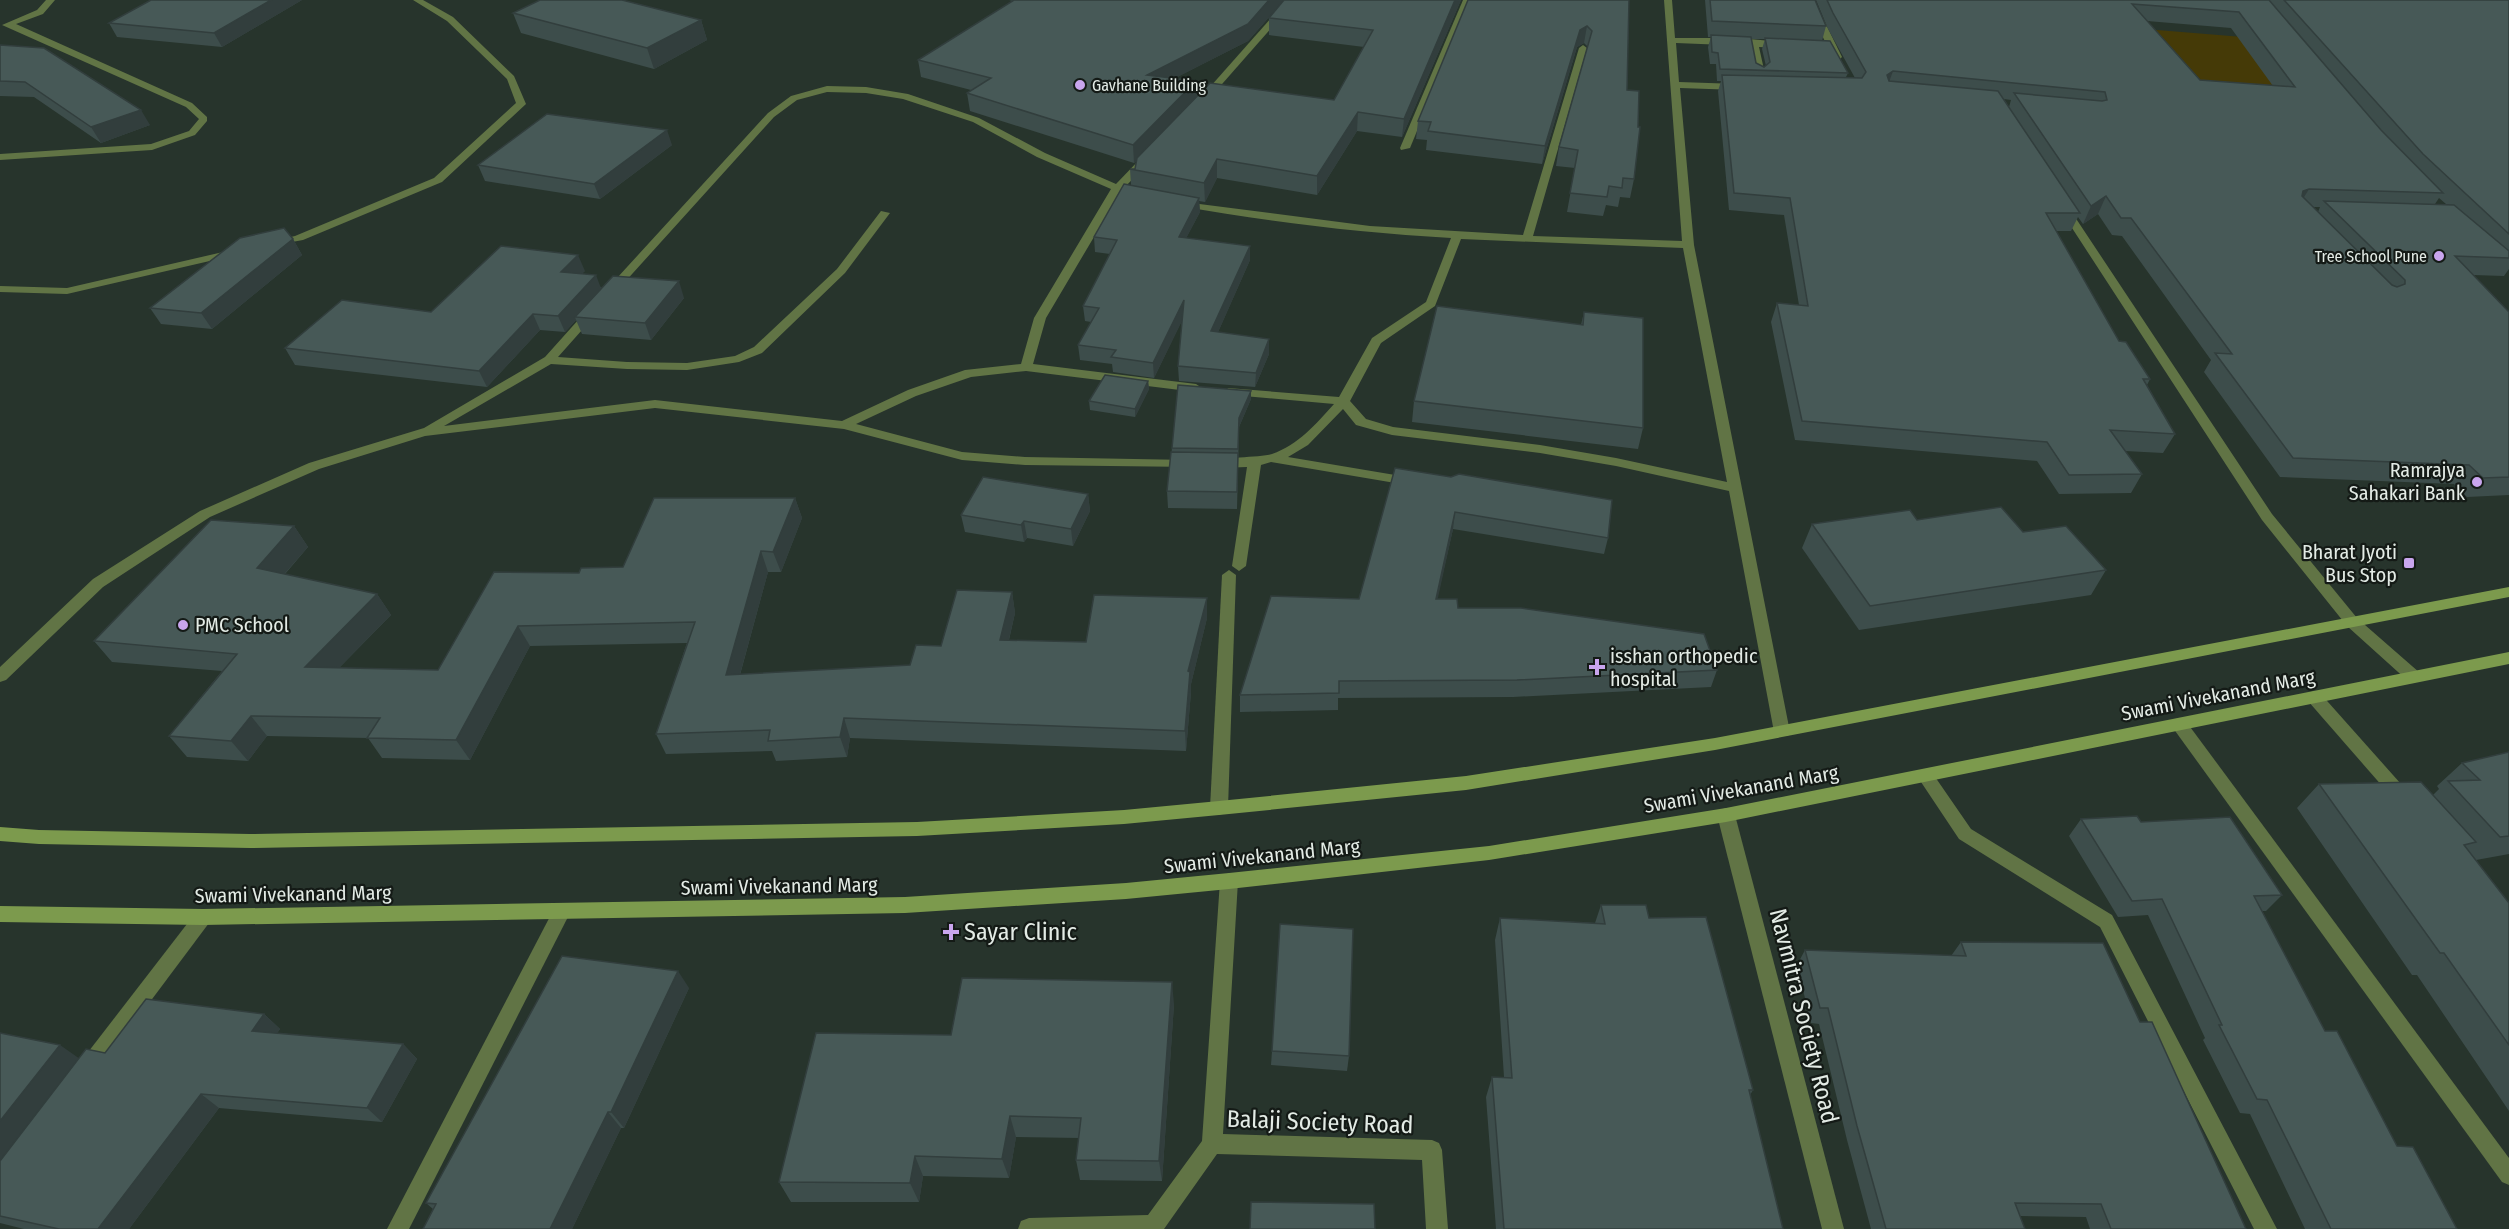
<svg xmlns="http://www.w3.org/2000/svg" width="2509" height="1229" font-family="'Fira Sans Condensed',sans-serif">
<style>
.green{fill:#453a07}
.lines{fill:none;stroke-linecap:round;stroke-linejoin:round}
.minor{fill:#617445;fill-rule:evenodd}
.secondary{fill:#7c9a4d;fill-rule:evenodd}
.wall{fill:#3d4d4b;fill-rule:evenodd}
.shaded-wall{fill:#323e3d}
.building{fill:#475957;stroke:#323e3d;stroke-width:1.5;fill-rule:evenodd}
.poi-dot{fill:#c9a5ee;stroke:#141a16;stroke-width:2}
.labels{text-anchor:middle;stroke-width:4.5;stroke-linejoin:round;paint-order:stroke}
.far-poi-label{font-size:16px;fill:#e3ebe5;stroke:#141a16;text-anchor:start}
.poi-label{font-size:20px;fill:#e3ebe5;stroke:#141a16;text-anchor:end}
.street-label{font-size:20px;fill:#e3ebe5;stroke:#141a16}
.near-poi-label{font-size:24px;fill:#e3ebe5;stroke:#141a16;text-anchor:start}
.near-street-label{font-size:24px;fill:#e3ebe5;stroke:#141a16}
</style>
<rect width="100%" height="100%" fill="#27342c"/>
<path class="green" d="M2071,23L2243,37L2284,88L2104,75Z"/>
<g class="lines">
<g class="minor">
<path d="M46,0H55L43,14L16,24L192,103L207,117V121L195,135L152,150L0,160V154L151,144L189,131L199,119L186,107L2,25L37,10Z"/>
<path d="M413,0H423L453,17L514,76L526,104L442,182L303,240L270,246V242L295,236L434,178L516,103L507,79L447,21Z"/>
<path d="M1287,0H1296L1208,100H1202V96Z"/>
<path d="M1463,0H1471L1410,148L1401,150L1400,148Z"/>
<path d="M1664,0H1672L1675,38C1695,38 1775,37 1786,45L1782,48L1759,47L1765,74L1760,77L1755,74L1750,46L1676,43L1679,82L1738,84L1743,87L1738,90L1680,88L1694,245L1790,732L1788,736H1776L1774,732L1729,491L1616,466L1540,453L1392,435L1356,425L1343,409L1308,445L1288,457L1413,478L1420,482L1418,485L1413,486L1271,462L1261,465L1246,566L1239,571L1232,566L1247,467L1219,468L1212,464C1220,456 1258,458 1272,454C1298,445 1316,424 1334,404L1232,395L1226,391L1228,388L1339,397L1372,338L1426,302L1451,238C1360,233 1270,222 1180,206L1176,205V201L1370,226L1523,235L1579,48L1583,45L1587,48L1533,236L1682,241ZM1461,239L1683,248L1727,482L1616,458L1540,445L1393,427L1366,419L1350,401L1381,343L1435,306Z"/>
<path d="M1806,0H1814L1842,57L1840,59L1832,57Z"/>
<path d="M827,86L866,87L908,94L979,118L1045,153L1116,184L1141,158H1149V162L1125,187L1130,191L1129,193H1120L1046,318L1033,364L1196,384L1202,388L1196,392L1026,371L971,377L916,396L856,424L962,452L1025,457L1189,460L1196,464L1194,467L1025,465L962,460L844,429L655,408L425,436L319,469L210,517L103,587L6,680L0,682V667L93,579L200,511L309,463L424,428L545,357L588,309H596L598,312L558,357L627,362L687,363L735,356L754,347L837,269L881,211L890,213L845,273L762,353L739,362L687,370L627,369L551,364L444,426L655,400L842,421L908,390L965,370L1021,364L1034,318L1111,189L1037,157L973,122L903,99L866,93L827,92L797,100L774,117L614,294H606V290L768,113L791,96Z"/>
<path d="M2064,205L2069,208L2272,514L2357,618L2420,673L2422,677L2420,681H2408L2347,626L2262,520L2059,208Z"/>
<path d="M236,249L242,252L240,254L67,294L0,292V286L67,288Z"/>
<path d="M1229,570L1236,575L1228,808L1225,813L1219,815L1213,813L1210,808L1222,575Z"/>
<path d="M2314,691L2320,693L2409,793L2411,798L2409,803L2403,805L2397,803L2308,701L2306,697L2308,693Z"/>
<path d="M2179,718L2185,720L2509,1158V1185L2502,1182L2173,728L2171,724L2173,720Z"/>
<path d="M1925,769L1931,771L1971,829L2112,915L2277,1229H2254L2100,927L1959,839L1917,776L1919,771Z"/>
<path d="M1726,808L1732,810L1735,815L1844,1229H1822L1717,815L1720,810Z"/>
<path d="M1229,873L1235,876L1238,881L1223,1134L1432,1140L1439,1143L1442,1150L1448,1229H1426L1422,1160L1217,1154L1164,1229H1018L1021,1221L1029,1218L1148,1215L1202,1141L1220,881L1223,876Z"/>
<path d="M562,903L568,905L571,911L409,1229H387L556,905Z"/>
<path d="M203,909L209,911L212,917L209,923L96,1074L89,1076L82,1074L79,1067L82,1060L197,911Z"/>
</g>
<g class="secondary">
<path d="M2509,587V597L1715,750L1466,790L1219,815L1124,824L917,836L250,848L39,844L0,841V827L39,830L250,834L917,822L1124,810L1219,801L1466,776L1715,738Z"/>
<path d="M2509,652V664L1726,822L1489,860L1229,889L1126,899L905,913L203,925L0,922V906L203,909L905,897L1126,883L1229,873L1489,846L1726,808Z"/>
</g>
</g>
<g class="wall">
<path d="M302,0L222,47L117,37L109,23Z"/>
<path d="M1009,0H1284L1248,41L1175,78L1196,81L1197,97L1334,100L1364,47L1269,35V18L1284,0H1461L1402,137L1357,131L1317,195L1217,178L1205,202L1199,201L1200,212L1186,238L1250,260L1218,332L1269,354L1255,387L1179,381L1178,366L1182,320L1154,378L1113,372L1112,364L1080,360L1078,345L1091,322L1085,321L1083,306L1110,254L1095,252L1094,237L1131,185L1130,169H1135L1137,160L1134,163L970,111L967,93L971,90L921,77L918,60L1013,1Z"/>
<path d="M1629,0L1627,90L1634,179L1630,198L1620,197L1618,207L1606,205L1603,216L1567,212L1575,168L1556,166L1559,147L1588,47L1584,43L1577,47L1542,164L1426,150L1427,140L1416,139L1418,121Z"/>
<path d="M1705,0H1815L1826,26L1822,41L1848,73L1846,77L1855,78L1828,29L1816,0H2509V269L2504,276L2473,275L2509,312V495L2467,497L2454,484L2280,477L2204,372L2211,360L2122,236L2112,235L2098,214L2083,224L2078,217L2071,231H2056L2119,341L2150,379L2147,385L2175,434L2163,453L2125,451L2142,474L2131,493L2059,494L2037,461L1795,440L1771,322L1777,303L1799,305L1784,215L1729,210L1718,91L1721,81H1717L1716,64H1710L1708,47L1711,37H1708ZM2147,21L2231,28L2273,86L2200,80ZM1751,39H1765L1762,49L1766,66L1764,67L1756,63ZM2004,99L2011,100L2009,107ZM2439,198L2446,204H2435ZM2313,207H2320L2318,212Z"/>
<path d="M513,13L701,20L707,40L654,69L521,33Z"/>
<path d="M0,45L150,125L101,143L34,97L0,96Z"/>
<path d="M672,145L600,199L485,181L478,165Z"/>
<path d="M293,239L302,255L212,329L161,324L150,308Z"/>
<path d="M585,271L582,273L602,288L684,298L651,340L582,334L576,320L565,332L540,330L487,387L295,365L285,348L431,312Z"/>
<path d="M1584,312L1643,428L1638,449L1412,422L1414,401L1581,325Z"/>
<path d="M1148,381L1149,389L1135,417L1090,410L1089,401Z"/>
<path d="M1251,391V399L1239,427L1237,509L1168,508L1167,491L1172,448Z"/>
<path d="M1395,468L1608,538L1604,554L1453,529L1437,599L1458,608L1717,670L1711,687L1513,697L1338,698V710L1240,712V695L1359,599Z"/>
<path d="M1088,494L1090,511L1073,546L1027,538L1024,542L965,532L961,515Z"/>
<path d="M795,498L802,518L781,572H768L740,675L910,665L941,646L1012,592L1015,613L1009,640L1086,642L1207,618L1191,684V692L1186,751L850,738L847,757L776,761L772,751L666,754L656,734L687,643L530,646L470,760L382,758L368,738L267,736L248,761L187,757L169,736L222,671L112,662L94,641L294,526L308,547L285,574L377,594L391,615L339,668L438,670L579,573L623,567Z"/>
<path d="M1917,520L2023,532L2106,570L2091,595L1859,630L1802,548L1812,524Z"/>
<path d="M2509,752V854L2476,860L2509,903V1111L2417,975H2412L2297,808L2319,784L2433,795L2439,789L2437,786L2462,763Z"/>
<path d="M2081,819L2141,822L2282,895L2266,911H2262L2325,1031L2397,1146L2457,1229H2305L2250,1114L2240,1113L2203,1040L2205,1038L2148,915L2118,917L2069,836Z"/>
<path d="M1601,905L1649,918L1753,1090L1750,1095L1783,1229H1496L1486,1097L1492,1077H1504L1495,940L1500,918L1595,923Z"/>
<path d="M1961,942L2140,1022L2246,1229H2090L2086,1217L2020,1216L2025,1229H1871L1847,1140L1819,1024L1811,1023L1797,965L1805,950L1951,956Z"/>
<path d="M689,988L624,1128H621L572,1229H423L433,1209L426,1203Z"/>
<path d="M1174,1004L1162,1181L1080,1180L1076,1160L1079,1138L1016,1137L1009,1178L923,1176L919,1202H791L779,1182L951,1035Z"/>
<path d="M264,1014L280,1029L277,1033L403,1044L417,1059L382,1122L219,1108L129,1229H24L0,1223V1033L79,1059L105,1053Z"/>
<path d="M1272,1051L1349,1056L1347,1071L1271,1065Z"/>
</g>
<g class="shaded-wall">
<path d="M271,0H302L222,47L214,33Z"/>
<path d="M1269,0H1284L1248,41L1148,92L1147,75Z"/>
<path d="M1455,0H1461L1402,137L1404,119Z"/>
<path d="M701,20L707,40L654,69L647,48Z"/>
<path d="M1587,26L1584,43L1577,47L1542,164L1545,146L1580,30Z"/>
<path d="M1893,71L1887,88V75Z"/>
<path d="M1196,81L1197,99L1134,163L1133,145Z"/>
<path d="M141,110L150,125L101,143L91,127Z"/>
<path d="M1358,112L1357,131L1317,195V176Z"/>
<path d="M667,130L672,145L600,199L594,184Z"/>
<path d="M1217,159V178L1205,202L1204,183Z"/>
<path d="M2309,189L2298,207L2303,191Z"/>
<path d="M2106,196L2098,214L2083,224L2091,206Z"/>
<path d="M1199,198L1200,212L1179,252V237Z"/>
<path d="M293,239L302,255L212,329L201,313Z"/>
<path d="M1250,246V260L1212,346L1211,331Z"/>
<path d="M578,255L585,271L568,288L561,272Z"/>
<path d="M596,275L602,291L575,317L576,320L565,332L558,316Z"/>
<path d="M679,281L684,298L651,340L645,323Z"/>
<path d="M1184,300L1185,315L1154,378L1153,363Z"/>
<path d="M533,314L540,330L487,387L479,371Z"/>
<path d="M1269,339V354L1255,387L1256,373Z"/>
<path d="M1148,381L1149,389L1135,417V409Z"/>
<path d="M1251,391V399L1239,427V458V418Z"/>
<path d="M1088,494L1090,511L1073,546L1071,529Z"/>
<path d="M795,498L802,518L781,572L773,552Z"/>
<path d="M1455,512L1453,529L1434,616L1436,599Z"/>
<path d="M1024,521L1027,538L1024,542L1021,525Z"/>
<path d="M294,526L308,547L272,588L257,568Z"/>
<path d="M761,551L768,572L734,696L726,675Z"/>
<path d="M1012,592L1015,613L1004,660L1000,640Z"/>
<path d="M377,594L391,615L320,687L305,667Z"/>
<path d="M1207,598V618L1191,684V692L1186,751L1185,731L1188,671Z"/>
<path d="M518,626L530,646L470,760L456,740Z"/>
<path d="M251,716L267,736L248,761L231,741Z"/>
<path d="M844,718L850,738L847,757L840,737Z"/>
<path d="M678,971L689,988L624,1128L611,1112Z"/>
<path d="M1172,982L1174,1004L1162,1181L1159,1161Z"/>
<path d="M264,1014L280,1029L269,1045L252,1031Z"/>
<path d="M403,1044L417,1059L382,1122L367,1108Z"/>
<path d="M60,1045L80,1059L0,1163V1121Z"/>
<path d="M201,1094L219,1108L129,1229H98Z"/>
<path d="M608,1112L621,1128L572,1229H550Z"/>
<path d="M1010,1116L1016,1137L1009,1178L1002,1159Z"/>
<path d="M915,1156L923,1176L919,1202L910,1183Z"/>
</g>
<g class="building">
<path d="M151,0H271L214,33L109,23Z"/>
<path d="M540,0H622L701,20L647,48L513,13Z"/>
<path d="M1014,0H1269L1248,24L1147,75L1196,81L1133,145L967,93L991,78L918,60Z"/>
<path d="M1284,0H1455L1404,119L1358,112L1317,176L1217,159L1204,183L1130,169H1135L1137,158L1210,83L1334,100L1373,30L1269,18Z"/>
<path d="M1468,0H1629L1627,90L1639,91L1638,127H1640L1634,179L1623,178L1622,188L1609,186L1607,197L1570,193L1578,150L1559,147L1592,31L1587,26L1580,30L1545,146L1428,131L1431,122L1418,121Z"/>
<path d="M1710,0H1815L1826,26L1712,21Z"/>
<path d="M1827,0H2269L2381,130L2443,193L2309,189L2303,191L2302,196L2392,285L2397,287L2405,284V280L2324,201L2454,205L2509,251V258L2455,256L2509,312V477L2483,478L2469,465L2293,458L2215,353L2232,354L2131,218H2121L2106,196L2091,206L2014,93L2102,101L2107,100L2105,92L1893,71L1887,75L1889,81L1998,91L2080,213H2046L2119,341L2126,342L2150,379H2143L2175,434L2110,430L2142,474L2069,475L2047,442L1802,421L1777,303L1808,306L1790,198L1734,193L1722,75L1862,78L1866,72L1833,13ZM2132,4L2239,12L2295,87L2200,80Z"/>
<path d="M2284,0H2509V234L2423,154Z"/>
<path d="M1711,35L1751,37L1756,63L1764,67L1770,62L1765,38L1830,41L1848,73L1720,69L1718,53L1712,52Z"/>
<path d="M0,45L44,48L141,110L91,127L25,82L0,81Z"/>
<path d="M547,114L667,130L594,184L478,165Z"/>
<path d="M1124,184L1199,198L1179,237L1250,246L1211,331L1269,339L1256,373L1178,366L1184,300L1153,363L1111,357L1116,350L1078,345L1099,308L1083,306L1117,240L1094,237Z"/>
<path d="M284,228L293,239L201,313L150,308L240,238Z"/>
<path d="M501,246L578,255L561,272L596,275L558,316L533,314L479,371L285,348L342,300L431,312Z"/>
<path d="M613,276L679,281L645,323L575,317Z"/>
<path d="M1437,306L1583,325L1584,312L1643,318V428L1414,401Z"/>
<path d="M1105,375L1148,381L1135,409L1089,401Z"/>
<path d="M1178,385L1251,391L1239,418L1238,449L1172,448Z"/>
<path d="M1171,452L1238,453L1237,492L1167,491Z"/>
<path d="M1395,468L1451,477L1459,474L1612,500L1608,538L1455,512L1436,599H1457L1458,608H1521L1704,634L1717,670L1517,680L1339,681V693L1240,695L1271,596L1359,599Z"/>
<path d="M983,477L1088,494L1071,529L1024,521L1021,525L961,515Z"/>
<path d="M654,498H795L773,552L761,551L726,675L910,665L916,645L941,646L957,590L1012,592L1000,640L1086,642L1094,595L1207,598L1188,671L1190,672L1185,731L844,718L840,737L768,741L770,730L656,734L695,622L518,626L456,740L367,738L380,718L251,716L231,741L169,736L237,654L94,641L211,520L294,526L257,568L377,594L305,667L438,670L494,572L579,573L581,568L623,567Z"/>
<path d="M2001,507L2023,532L2066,526L2106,570L1870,606L1812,524L1910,510L1917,520Z"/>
<path d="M2509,752V836L2500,837L2448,781L2480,780L2462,763Z"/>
<path d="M2421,782L2476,842L2464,845L2509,903V1045L2444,953H2440L2319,784Z"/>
<path d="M2137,816L2141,822L2230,817L2282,895L2254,896L2325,1031H2337L2397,1146L2413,1147L2457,1229H2331L2267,1100L2257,1099L2219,1025H2222L2162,899L2132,901L2081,819Z"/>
<path d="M1601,905H1646L1649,918L1706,917L1753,1090H1749L1783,1229H1504L1492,1077L1512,1078L1500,918L1605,924Z"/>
<path d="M1280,924L1353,929L1349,1056L1272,1051Z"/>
<path d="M1961,942L2103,943L2140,1022H2152L2246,1229H2111L2101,1204L2015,1203L2025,1229H1886L1857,1126L1828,1008H1820L1805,950L1966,956Z"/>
<path d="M562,956L678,971L611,1112H608L550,1229H423L436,1204L426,1203Z"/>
<path d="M962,978L1172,982L1159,1161L1076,1160L1081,1118L1010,1116L1002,1159L915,1156L910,1183L779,1182L816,1033L951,1035Z"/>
<path d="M146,999L264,1014L252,1031L403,1044L367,1108L201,1094L98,1229H59L0,1216V1161L86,1049L105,1053Z"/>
<path d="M0,1033L60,1045L0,1121Z"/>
<path d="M1251,1202L1374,1204L1375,1229H1250Z"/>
</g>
<g class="poi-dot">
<circle cx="1080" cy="85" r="6"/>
<circle cx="2439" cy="256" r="6"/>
<circle cx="2477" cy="482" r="6"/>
<rect x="2403" y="557" width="12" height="12" rx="3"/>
<circle cx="183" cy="625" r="6"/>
<path d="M1594 658h6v6h6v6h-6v6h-6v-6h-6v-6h6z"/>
<path d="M948 923h6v6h6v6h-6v6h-6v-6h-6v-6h6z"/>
</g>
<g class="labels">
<g class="far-poi-label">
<text x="1092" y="91">Gavhane Building</text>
<text x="2427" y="262" text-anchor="end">Tree School Pune</text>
</g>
<g class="poi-label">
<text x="2465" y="477">Ramrajya<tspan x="2465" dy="23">Sahakari Bank</tspan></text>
<text x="2397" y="559">Bharat Jyoti<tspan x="2397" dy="23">Bus Stop</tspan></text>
<text x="195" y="632" text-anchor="start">PMC School</text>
<text x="1610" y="663" text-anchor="start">isshan orthopedic<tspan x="1610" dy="23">hospital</tspan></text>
</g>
<g class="street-label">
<text transform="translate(2218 695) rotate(-11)" y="7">Swami Vivekanand Marg</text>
<text transform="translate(1741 789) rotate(-10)" y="7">Swami Vivekanand Marg</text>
<text transform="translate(1262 856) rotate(-6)" y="7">Swami Vivekanand Marg</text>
<text transform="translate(779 886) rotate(-1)" y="7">Swami Vivekanand Marg</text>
<text transform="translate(293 894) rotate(-1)" y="7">Swami Vivekanand Marg</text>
</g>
<g class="near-poi-label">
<text x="964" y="940">Sayar Clinic</text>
</g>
<g class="near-street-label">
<text transform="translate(1804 1016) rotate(76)" y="8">Navmitra Society Road</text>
<text transform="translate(1320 1122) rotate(2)" y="8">Balaji Society Road</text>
</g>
</g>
</svg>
